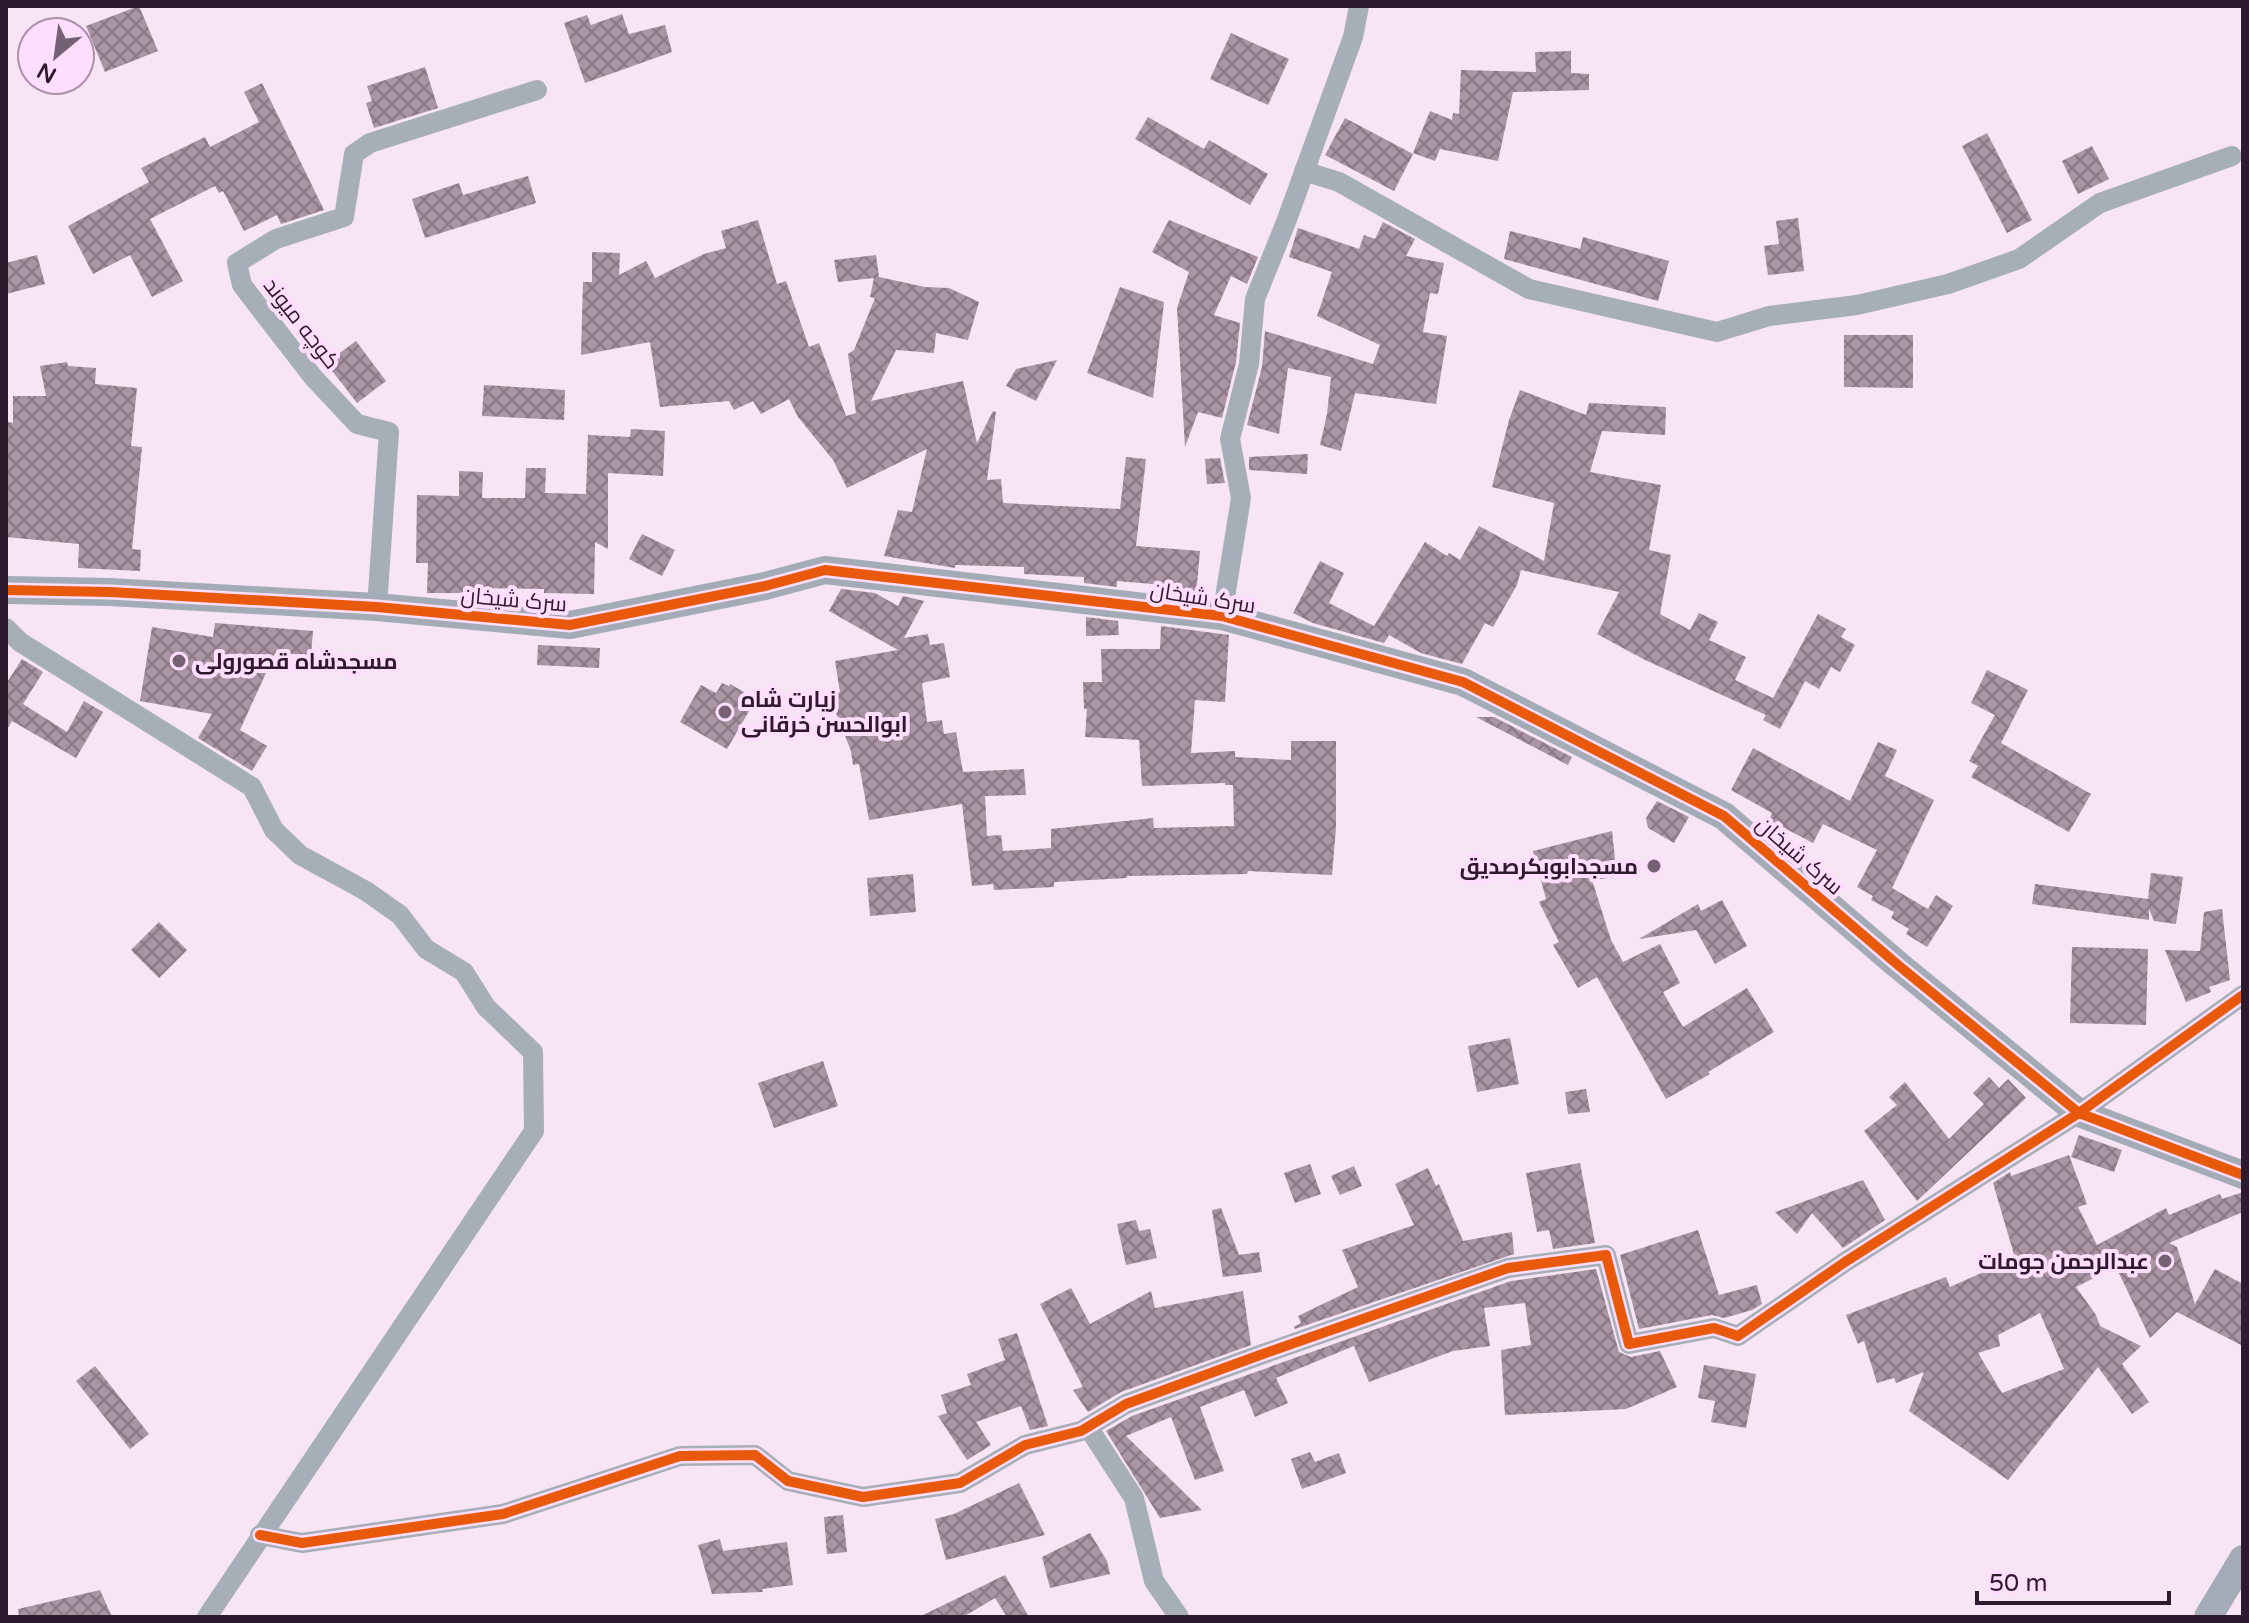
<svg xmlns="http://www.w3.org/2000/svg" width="2249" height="1623" font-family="'Varela Round',Cairo,sans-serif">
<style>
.building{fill:url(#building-cross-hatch);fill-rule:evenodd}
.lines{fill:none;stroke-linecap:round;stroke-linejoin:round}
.street{stroke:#a6afb8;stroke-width:20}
.secondary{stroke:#a3acb6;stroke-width:28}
.cycleway-casing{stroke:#ffddfd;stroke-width:15}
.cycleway{stroke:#e8590c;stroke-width:10}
.poi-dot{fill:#746174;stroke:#ffddfd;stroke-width:3}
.labels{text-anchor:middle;stroke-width:8;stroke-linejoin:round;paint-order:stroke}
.street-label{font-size:22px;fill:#2e1a2e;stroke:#ffddfd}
.poi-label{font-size:22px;font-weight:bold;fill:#2e1a2e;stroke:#ffddfd;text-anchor:start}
</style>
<defs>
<pattern id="building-cross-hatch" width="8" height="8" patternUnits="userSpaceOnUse" patternTransform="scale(2)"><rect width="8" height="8" fill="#a894a2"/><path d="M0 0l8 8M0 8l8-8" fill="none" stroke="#897884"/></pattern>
</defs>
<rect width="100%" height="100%" fill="#f7e5f6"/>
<g class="building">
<path d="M139,6L158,51L105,72L86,26Z"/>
<path d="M622,14L629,34L665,25L672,52L585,83L564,23L587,15L591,25Z"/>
<path d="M1231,33L1289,59L1268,105L1210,79Z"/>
<path d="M1571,51V73L1589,74V90L1513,92L1498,161L1440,149L1435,161L1413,153L1430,111L1452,120L1453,113L1459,114L1461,70L1536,72L1535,52Z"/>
<path d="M425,67L438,108L374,128L366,103L372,101L367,86Z"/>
<path d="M262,83L324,210L281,224L277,215L244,231L223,191L219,193L215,186L150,219L183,281L152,297L130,255L93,274L68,226L149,182L141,168L205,137L210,147L259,122L244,92Z"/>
<path d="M1148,117L1204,149L1209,140L1268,174L1250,205L1135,139Z"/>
<path d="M1345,118L1413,154L1394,191L1325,155Z"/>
<path d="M1987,133L2032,220L2007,233L1962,146Z"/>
<path d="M2092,146L2109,179L2078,194L2062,161Z"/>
<path d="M528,176L536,203L425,238L412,199L459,183L463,195Z"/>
<path d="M1798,218L1804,271L1768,275L1764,246L1779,244L1776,221Z"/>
<path d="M758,220L777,284L786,281L809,347L819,343L846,416L856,413L848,354L854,350L875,298L870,297L874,278L838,282L834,260L876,255L879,277L925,287L949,288L979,302L968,340L936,333L934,353L896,350L871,401L963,381L977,443L993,411L996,412L987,480L1001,479L1003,503L1120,509L1126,457L1146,459L1136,546L1200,551L1196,596L1163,592L1164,585L1117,581V587L1084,583V577L1024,574V567L955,565V568L884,556L898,510L912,512L927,449L847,488L833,460L798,417L789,399L761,414L753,401L734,410L729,401L660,407L650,342L581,355L583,282H592V252L620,253L619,275L646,261L655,278L704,254L726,248L721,231Z"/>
<path d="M1169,220L1258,257L1247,284L1231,276L1214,315L1240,323L1236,362L1222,418L1198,412L1185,447L1177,308L1189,272L1152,252Z"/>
<path d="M1383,222L1415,239L1406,256L1444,263L1438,294L1430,293L1423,332L1447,336L1436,404L1355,393L1341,451L1320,445L1327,414L1331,377L1288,368L1279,434L1247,425L1262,367L1265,331L1373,364L1380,345L1317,316L1332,272L1289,257L1298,228L1359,249L1364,235L1375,239Z"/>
<path d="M1510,231L1580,249L1583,237L1669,261L1658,301L1504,259Z"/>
<path d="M37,255L45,284L6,294V263Z"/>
<path d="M1120,287L1164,302L1153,398L1087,373Z"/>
<path d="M1844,335H1913V388L1844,387Z"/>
<path d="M356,341L386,381L357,403L326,363Z"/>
<path d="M1057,360L1036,401L1006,386L1016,369Z"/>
<path d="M67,362L68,366L96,368L95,384L137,388L131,446L142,447L132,549L141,550L140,571L78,568L79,544L6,537V439L8,422L13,423V396H46L40,366Z"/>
<path d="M484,385L565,390L564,420L482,416Z"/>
<path d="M1520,390L1586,415L1589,403L1666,407L1665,435L1602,431L1590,472L1661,485L1649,550L1671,555L1660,614L1690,630L1699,613L1718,622L1709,640L1746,657L1735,680L1773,698L1818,614L1846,629L1841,637L1855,645L1840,672L1831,667L1819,689L1805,681L1780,729L1763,720L1766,715L1645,660L1597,634L1619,592L1521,570L1517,585L1493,627L1485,623L1462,664L1421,653L1389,635L1384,643L1313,623L1293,613L1320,561L1344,573L1329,603L1374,626L1425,542L1447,556L1449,553L1460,560L1479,526L1544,561L1554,503L1492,487L1509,420Z"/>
<path d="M631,429L665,431L663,476L608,473V549L595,542L594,594L544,593V589L463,588V593H427L428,563H416L417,495L459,496V471L483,472L482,498H525L526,468H546L545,493L586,494L588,435L630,437Z"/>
<path d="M1308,454L1307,474L1249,470V457Z"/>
<path d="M1220,458L1225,483L1207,484L1205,459Z"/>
<path d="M642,534L675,550L662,576L629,559Z"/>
<path d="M841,589L875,593L898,606L903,596L924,601L904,638L928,634L930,645L944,643L950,677L922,683L927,722L942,720L944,734L956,732L963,772L1024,769L1026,795L985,796L987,836L1001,835L1003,851L1051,848V829L1153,818L1154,828L1234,826L1233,785H1225V783L1142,786L1139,740L1085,737L1087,709H1084L1083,682H1102L1101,649H1160L1161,626L1229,635L1225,702L1195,700L1191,753L1235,751V757L1291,760V741H1336V828L1332,875L1248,871L1247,874L1127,876V878L1054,882V887L994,890L993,884L972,886L962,804L869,820L859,764L853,765L851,751L829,695L840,692L835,661L898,650L829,611Z"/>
<path d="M1086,617L1118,621L1119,635L1086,636Z"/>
<path d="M215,623L313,631L311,655L275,653L240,730L267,746L252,771L198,738L212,714L140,701L152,627L213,637Z"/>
<path d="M538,645L600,648L599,668L537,665Z"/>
<path d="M22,659L43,672L23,704L67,732L84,701L103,712L76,758L12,721L6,731V684Z"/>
<path d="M1987,670L2028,690L2001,743L2091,794L2069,832L1971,777L1978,766L1969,761L1995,715L1971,703Z"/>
<path d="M722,683L729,686L730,684L756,699L727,749L680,722L701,685L716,693Z"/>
<path d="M1476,717H1494L1572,757L1568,765Z"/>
<path d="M1878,742L1897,750L1885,776L1934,800L1892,888L1928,909L1936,895L1953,906L1927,947L1906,934L1909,929L1891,918L1894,912L1871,900L1873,896L1857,887L1877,850L1823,824L1813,843L1769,820L1772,813L1731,790L1753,748L1850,801Z"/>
<path d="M1657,801L1689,817L1674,843L1648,828L1646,818Z"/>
<path d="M1612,831L1617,877L1592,880L1611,940L1623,962L1660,944L1680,983L1663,992L1683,1027L1747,988L1774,1032L1708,1072L1710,1074L1666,1099L1597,977L1578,988L1553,945L1559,942L1539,902L1546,899L1533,851Z"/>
<path d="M2151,873L2183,877L2176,924L2154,921L2149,909V920L2032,904L2035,884L2148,899Z"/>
<path d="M913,874L916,912L870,916L867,878Z"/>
<path d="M1722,900L1747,946L1715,964L1696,930L1639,939L1698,904L1701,911Z"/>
<path d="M2222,909L2230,980L2209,987L2211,992L2186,1002L2165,950L2200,951L2204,912Z"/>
<path d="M159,922L187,950L159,978L131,950Z"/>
<path d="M2072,947L2148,949L2146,1025L2070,1023Z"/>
<path d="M1510,1038L1519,1084L1477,1092L1468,1046Z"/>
<path d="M823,1061L838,1106L774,1128L758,1083Z"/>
<path d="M1989,1077L1999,1088L2008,1079L2026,1098L1917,1201L1864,1131L1897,1105L1889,1097L1905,1082L1949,1139L1984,1104L1973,1093Z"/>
<path d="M1586,1089L1590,1112L1568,1114L1565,1092Z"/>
<path d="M2079,1135L2122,1150L2114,1172L2071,1157Z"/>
<path d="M2069,1155L2087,1204L2078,1207L2097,1245L2166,1208L2169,1215L2220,1194L2222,1199L2243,1192V1212L2169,1243L2177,1247L2195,1304L2215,1269L2243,1284V1346L2177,1312L2150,1338L2116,1267L2076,1287L2096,1315L2100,1326L2141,1346L2122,1364L2149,1402L2132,1414L2098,1367L2008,1480L1909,1411L1924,1372L1896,1383L1894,1378L1877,1383L1864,1341L1858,1344L1846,1315L1946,1277L1950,1287L2015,1258L1993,1183L2010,1172L2011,1176ZM2040,1313L2064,1369L2002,1393L1978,1353L2000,1346L1998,1335Z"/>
<path d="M1580,1163L1595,1243L1553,1249L1549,1230L1537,1232L1526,1173Z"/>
<path d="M1310,1164L1321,1194L1295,1203L1284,1173Z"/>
<path d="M1354,1166L1362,1186L1340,1195L1331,1176Z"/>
<path d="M1428,1168L1436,1186L1439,1184L1463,1241L1512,1232L1514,1254L1295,1329L1294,1327L1301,1323L1298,1316L1358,1287L1342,1250L1414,1225L1395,1184Z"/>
<path d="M1863,1180L1885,1220L1843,1248L1812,1213L1797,1234L1775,1212Z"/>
<path d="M1221,1208L1239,1255L1259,1252L1262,1272L1223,1277L1212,1210Z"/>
<path d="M1136,1220L1139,1231L1150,1229L1157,1258L1126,1265L1117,1224Z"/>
<path d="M1698,1230L1719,1295L1757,1285L1762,1304L1752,1310L1724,1318L1712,1315L1639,1329L1620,1255Z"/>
<path d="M1596,1269L1619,1352L1631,1357L1660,1351L1677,1387L1626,1409L1505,1415L1501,1350L1531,1345L1525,1303L1484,1308L1490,1346L1453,1351L1369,1382L1354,1346L1276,1378L1288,1403L1255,1417L1244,1390L1200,1407L1224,1471L1195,1480L1171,1417L1126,1436L1202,1510L1160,1518L1106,1431L1132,1416L1511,1281Z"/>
<path d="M1071,1288L1090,1324L1151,1291L1155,1308L1243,1291L1251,1345L1121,1392L1088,1412L1073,1390L1083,1387L1040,1304Z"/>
<path d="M1017,1333L1048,1426L1030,1430L1021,1406L976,1422L991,1445L967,1460L938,1416L947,1413L941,1395L971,1385L967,1374L1005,1360L998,1339Z"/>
<path d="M1704,1365L1756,1374L1746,1428L1711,1422L1715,1401L1698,1398Z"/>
<path d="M95,1366L149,1434L130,1449L76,1381Z"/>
<path d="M1310,1452L1315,1462L1339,1453L1346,1473L1302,1489L1291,1459Z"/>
<path d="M1019,1483L1045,1535L946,1560L935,1519L954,1514Z"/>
<path d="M843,1515L847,1552L827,1554L824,1517Z"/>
<path d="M1090,1533L1107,1561L1110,1574L1050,1588L1042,1557Z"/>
<path d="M720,1539L723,1551L787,1542L793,1585L762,1589L763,1592L712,1594L698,1545Z"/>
<path d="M1005,1575L1029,1617H1007L995,1598L963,1617H919Z"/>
<path d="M100,1590L112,1617H19L18,1609Z"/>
</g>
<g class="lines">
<g class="street">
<path d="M1304,171L1339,182L1529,289L1717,332L1769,316L1857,305L1948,284L2019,259L2100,203L2232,156"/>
<path d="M377,607L389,432L357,424L313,377L242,285L237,263L276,239L344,217L354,154L370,143L537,90"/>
<path d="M1222,616L1241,498L1230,439L1249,364L1255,299L1286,222L1353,37L1359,6"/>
<path d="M6,628L20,642L252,787L274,830L300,855L366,891L400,915L426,949L464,972L486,1007L533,1052L534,1131L207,1617"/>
<path d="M1088,1427L1134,1498L1154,1581L1179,1617"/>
<path d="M260,1535L302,1543L503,1514L680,1456L755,1455L788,1481L863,1497L960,1483L1025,1445L1081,1431L1126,1404L1260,1355L1508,1268L1606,1255L1629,1344L1714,1328L1738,1336L1845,1262L2079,1113L2243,995"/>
</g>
<g class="secondary">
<path d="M6,590L110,592L377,607L570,625L765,586L825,570L1222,616L1463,682L1724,816L1898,965L2079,1113L2243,1175"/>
<path d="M2208,1617L2243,1559"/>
</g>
<defs>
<g id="cycleway">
<path d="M6,590L110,592L377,607L570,625L765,586L825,570L1222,616L1463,682L1724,816L1898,965L2079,1113L2243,1175"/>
<path d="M260,1535L302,1543L503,1514L680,1456L755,1455L788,1481L863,1497L960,1483L1025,1445L1081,1431L1126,1404L1260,1355L1508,1268L1606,1255L1629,1344L1714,1328L1738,1336L1845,1262L2079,1113L2243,995"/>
</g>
</defs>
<use href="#cycleway" class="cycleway-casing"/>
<use href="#cycleway" class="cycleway"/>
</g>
<g class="poi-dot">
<circle cx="179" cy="661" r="8"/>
<circle cx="725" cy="712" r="8"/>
<circle cx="1654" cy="866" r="8"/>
<circle cx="2165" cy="1261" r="8"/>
</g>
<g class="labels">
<g class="street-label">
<text transform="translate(302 323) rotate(52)" y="8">کوچه میوند</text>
<text transform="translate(1203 597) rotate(9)" y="8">سرک شیخان</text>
<text transform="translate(514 599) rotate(5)" y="8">سرک شیخان</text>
<text transform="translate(1800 855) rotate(41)" y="8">سرک شیخان</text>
</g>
<g class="poi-label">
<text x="195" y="669">مسجدشاه قصورولی</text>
<text x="741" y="707">زیارت شاه<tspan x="741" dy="25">ابوالحسن خرقانی</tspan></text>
<text x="1638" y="874" text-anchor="end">مسجدابوبکرصدیق</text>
<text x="2149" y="1269" text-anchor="end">عبدالرحمن جومات</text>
</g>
</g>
<rect width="2249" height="1623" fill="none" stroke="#2e1a2e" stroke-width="16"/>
<g transform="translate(56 56) rotate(209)"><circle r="38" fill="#ffddfd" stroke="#ab8faa" stroke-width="2"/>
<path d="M0-6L14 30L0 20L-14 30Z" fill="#746174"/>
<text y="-12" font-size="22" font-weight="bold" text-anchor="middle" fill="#2e1a2e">N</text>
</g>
<path d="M1977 1591v12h192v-12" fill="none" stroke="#2e1a2e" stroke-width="4"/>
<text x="1989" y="1591" font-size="24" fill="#2e1a2e" stroke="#ffddfd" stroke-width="6" paint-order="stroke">50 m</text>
</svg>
